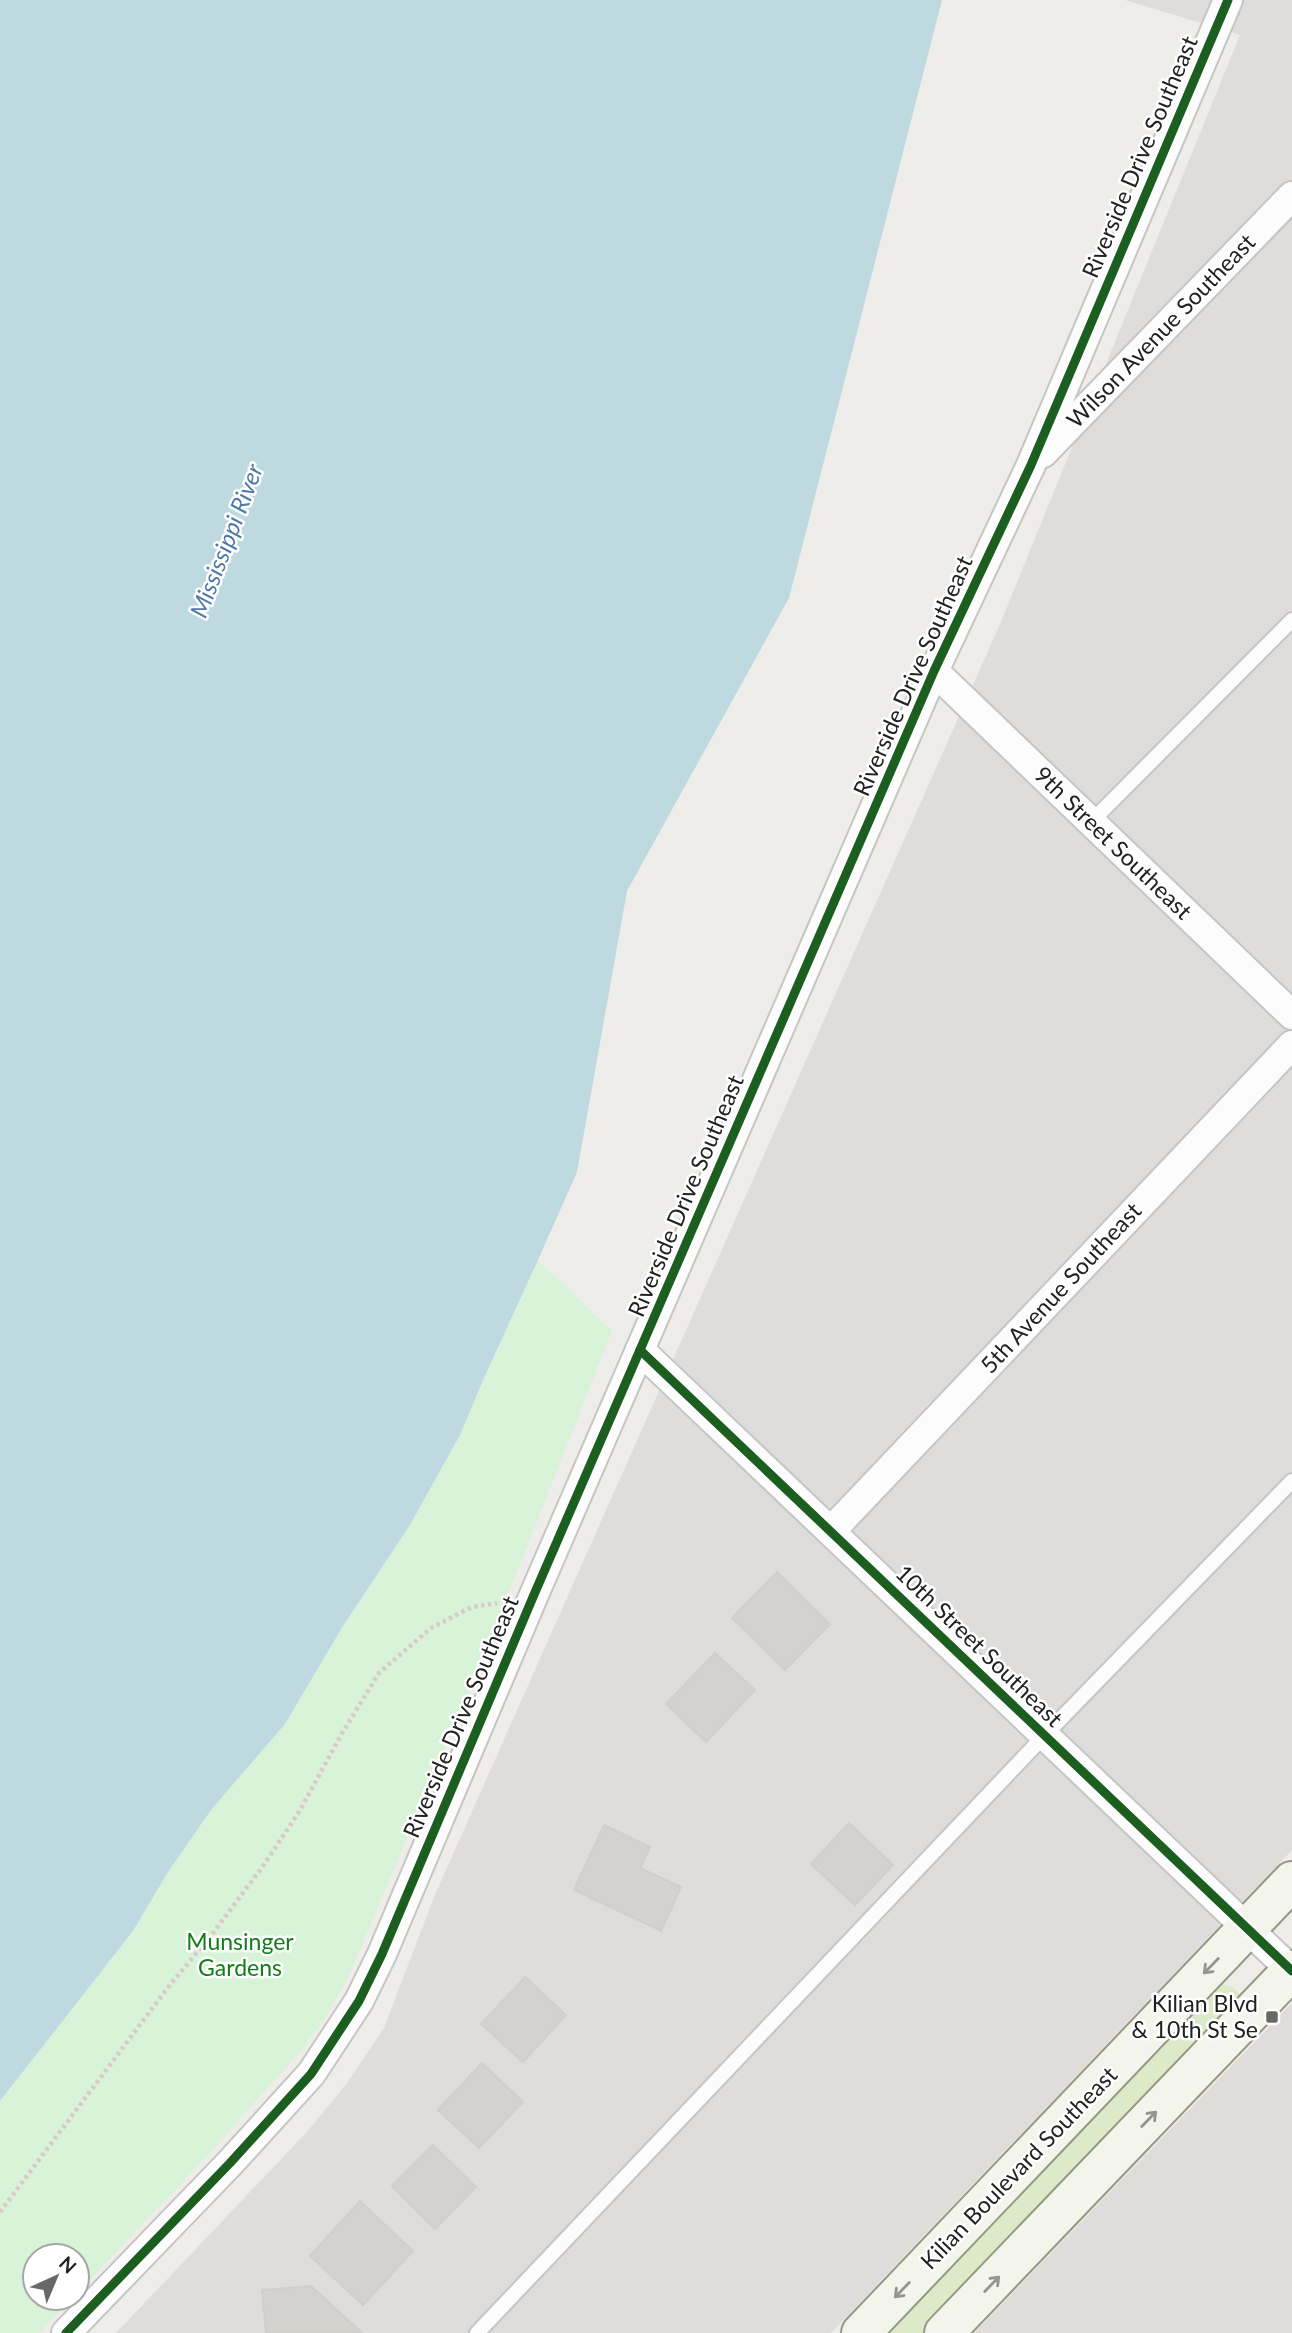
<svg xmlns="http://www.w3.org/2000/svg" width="1292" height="2333" font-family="Lato,sans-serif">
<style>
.residential{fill:#dedddb}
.grass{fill:#dceaca}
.park{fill:#d9f3d9}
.water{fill:#bfd9e0}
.building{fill:#d4d1ce;stroke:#d2cfcb;stroke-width:2}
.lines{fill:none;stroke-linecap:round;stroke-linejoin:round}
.lane-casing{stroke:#c6c5c4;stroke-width:18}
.street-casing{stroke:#c6c5c4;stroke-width:32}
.secondary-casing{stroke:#969882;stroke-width:42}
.path{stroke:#d7cac8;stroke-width:4.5;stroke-dasharray:3.5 3.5;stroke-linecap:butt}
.lane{stroke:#fdfcfc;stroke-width:14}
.street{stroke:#fdfcfc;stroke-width:28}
.secondary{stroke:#f3f4ec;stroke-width:38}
.cycleway-casing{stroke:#fff;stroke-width:13}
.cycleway{stroke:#1b5e20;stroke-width:9}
.oneway{stroke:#949591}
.poi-dot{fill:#696867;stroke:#fff;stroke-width:2.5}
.labels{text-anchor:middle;stroke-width:5;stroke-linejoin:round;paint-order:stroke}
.street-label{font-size:23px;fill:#212121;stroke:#fff}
.park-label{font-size:23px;fill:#107d19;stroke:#fff}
.poi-label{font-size:23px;fill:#212121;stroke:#fff;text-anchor:end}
.water-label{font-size:24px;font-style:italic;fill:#4c7aa6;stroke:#fff}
</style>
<rect width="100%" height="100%" fill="#efedea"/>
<g class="residential">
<path d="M1125,0H1292V1850L831,2333H116L305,2134L347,2083L384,2028L434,1897L1000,624L1240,35Z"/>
<path d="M1292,2003V2333H974Z"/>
</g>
<path class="grass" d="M1222,1984C1231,1986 1237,1988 1241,1998L928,2333H884L1215,1987Z"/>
<path class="park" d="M538,1260L612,1331L487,1648L348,1978L325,2018L303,2048L198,2166L77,2293V2256H35V2298H72L39,2333H0V2101L133,1931L168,1872L211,1810L285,1724L343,1626L410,1525L460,1435L484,1378Z"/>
<path class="water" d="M0,0H942L789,598L627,891L577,1172L538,1260L484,1378L460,1435L410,1525L343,1626L285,1724L211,1810L168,1872L133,1931L0,2101Z"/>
<g class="building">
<path d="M777,1572L830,1624L785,1670L732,1618Z"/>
<path d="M715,1653L755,1690L706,1742L666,1704Z"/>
<path d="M849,1823L893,1865L855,1905L811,1864Z"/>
<path d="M604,1825L650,1847L640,1868L681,1887L661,1931L574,1890Z"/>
<path d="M525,1977L566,2015L523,2062L481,2024Z"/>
<path d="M482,2063L523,2102L479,2148L438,2110Z"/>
<path d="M433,2145L476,2187L435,2229L392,2186Z"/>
<path d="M360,2201L413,2251L363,2305L310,2256Z"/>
<path d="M311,2286L362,2333H266L262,2290Z"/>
</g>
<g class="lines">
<defs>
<g id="lane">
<path d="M1091,822L1292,620"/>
<path d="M477,2333L1045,1735L1292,1481"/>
</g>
<g id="street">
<path d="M1043,453L1292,196"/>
<path d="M934,671L1292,1015"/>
<path d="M640,1350L1292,1971"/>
<path d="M831,1531L1292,1045"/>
<path d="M66,2333L230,2163L311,2074L359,2001L382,1954L533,1597L934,671L1031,465L1228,0"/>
</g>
<g id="secondary">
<path d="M861,2333L1292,1881"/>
<path d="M944,2333L1292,1970"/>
</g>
</defs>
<use href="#lane" class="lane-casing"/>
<use href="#street" class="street-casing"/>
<use href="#secondary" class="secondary-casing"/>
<path class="path" d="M0,2212L166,1990L213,1933L263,1866L299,1812L341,1735L379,1673L431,1628L472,1607L497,1603"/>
<use href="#lane" class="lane"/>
<use href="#street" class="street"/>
<use href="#secondary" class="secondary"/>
<defs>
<g id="cycleway">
<path d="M640,1350L1292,1971"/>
<path d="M66,2333L230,2163L311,2074L359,2001L382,1954L533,1597L934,671L1031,465L1228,0"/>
</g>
</defs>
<use href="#cycleway" class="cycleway-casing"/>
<use href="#cycleway" class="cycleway"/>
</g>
<defs><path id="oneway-shaft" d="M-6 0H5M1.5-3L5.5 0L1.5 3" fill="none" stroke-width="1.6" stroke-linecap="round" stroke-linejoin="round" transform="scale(1.75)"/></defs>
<g class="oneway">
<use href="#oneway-shaft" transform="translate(1211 1966) rotate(134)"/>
<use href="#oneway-shaft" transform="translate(1149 2119) rotate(-46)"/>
<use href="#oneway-shaft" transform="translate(992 2284) rotate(-46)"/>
<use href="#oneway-shaft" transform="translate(902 2290) rotate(134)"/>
</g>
<rect class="poi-dot" x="1265" y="2010" width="14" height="14" rx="3.5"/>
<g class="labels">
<g class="street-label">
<text transform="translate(1140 157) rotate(-67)" y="8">Riverside Drive Southeast</text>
<text transform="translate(1161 331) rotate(-46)" y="8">Wilson Avenue Southeast</text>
<text transform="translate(913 676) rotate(-66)" y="8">Riverside Drive Southeast</text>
<text transform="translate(1113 843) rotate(44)" y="8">9th Street Southeast</text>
<text transform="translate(686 1196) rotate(-67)" y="8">Riverside Drive Southeast</text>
<text transform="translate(1061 1288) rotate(-47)" y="8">5th Avenue Southeast</text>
<text transform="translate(979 1646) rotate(44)" y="8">10th Street Southeast</text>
<text transform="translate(461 1717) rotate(-67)" y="8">Riverside Drive Southeast</text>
<text transform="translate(1019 2168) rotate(-46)" y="8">Kilian Boulevard Southeast</text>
</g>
<g class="park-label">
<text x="240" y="1950">Munsinger<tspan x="240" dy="26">Gardens</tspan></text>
</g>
<g class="poi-label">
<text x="1258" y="2012">Kilian Blvd<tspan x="1258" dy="26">&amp; 10th St Se</tspan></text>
</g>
<g class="water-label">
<text transform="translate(227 541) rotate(-69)" y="8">Mississippi River</text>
</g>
</g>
<g transform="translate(56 2277) rotate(44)"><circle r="33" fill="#ffffff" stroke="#a6a6a6" stroke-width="2"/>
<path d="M0-5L12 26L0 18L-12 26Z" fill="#696867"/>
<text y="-10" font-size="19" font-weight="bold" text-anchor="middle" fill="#212121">N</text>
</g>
</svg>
